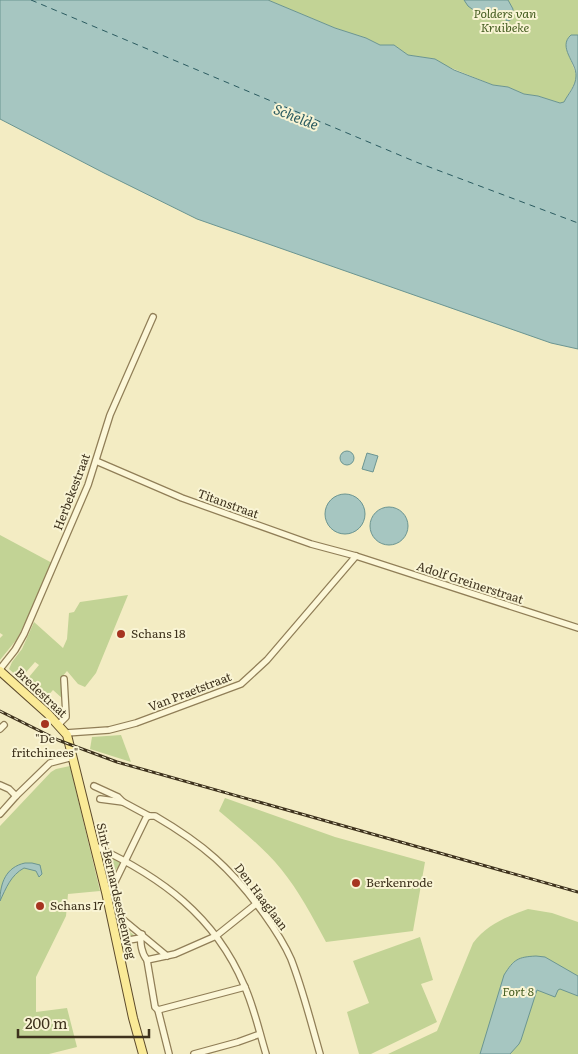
<svg xmlns="http://www.w3.org/2000/svg" width="578" height="1054" font-family="Literata,serif">
<style>
.green{fill:#c2d395}
.water{fill:#a6c6c1;stroke:#6b9591}
.lines{fill:none;stroke-linecap:round;stroke-linejoin:round}
.ferry{stroke:#2b5b60;stroke-width:1;stroke-dasharray:6 5;stroke-linecap:butt}
.minor-casing{stroke:#907e57;stroke-width:8}
.major-casing{stroke:#5d4b2c;stroke-width:10}
.minor{stroke:#fcf7d8;stroke-width:5.5}
.major{stroke:#faea97;stroke-width:8}
.rail-casing{stroke:#3e321d;stroke-width:3}
.rail{stroke:#f9f4d4;stroke-width:1;stroke-dasharray:4;stroke-linecap:butt}
.poi-dot{fill:#a63420;stroke:#f9f4d4;stroke-width:2}
.labels{text-anchor:middle;stroke-width:4;stroke-linejoin:round;paint-order:stroke}
.park-label{font-size:12px;font-style:italic;fill:#455d21;stroke:#f9f4d4}
.street-label{font-size:12px;fill:#3e321d;stroke:#f9f4d4}
.poi-label{font-size:12px;fill:#3e321d;stroke:#f9f4d4;text-anchor:start}
.water-label{font-size:14px;font-style:italic;fill:#2b5b60;stroke:#f9f4d4}
</style>
<rect width="100%" height="100%" fill="#f3ecc3"/>
<g class="green">
<path d="M268,0H578V35H575L566,48L576,74V81L564,102L560,103L538,96L524,94L508,87L493,85L444,65L435,59L408,55L394,45H380L366,38L335,28Z"/>
<path d="M0,535L54,564L17,639L0,660V638L3,635L0,633Z"/>
<path d="M128,595L96,673L85,687L78,684L67,671L62,677L63,699L53,690L44,700L24,683L39,665L35,662L20,679L9,669L12,662L22,649L34,622L63,648L67,639L69,613L74,612L80,602Z"/>
<path d="M121,735L131,762L90,749L92,737Z"/>
<path d="M70,766L100,891L68,894L66,916L36,977V1012L67,1008L77,1047L49,1054H0V826L51,772L56,769Z"/>
<path d="M225,798L335,837L425,862L413,931L326,942C312,916 299,891 281,869C263,847 240,829 219,811Z"/>
<path d="M103,853L120,860V869L117,868L114,873L117,875L115,878L112,877L110,881L113,883C109,897 118,906 120,919L118,922L128,931L132,929L130,932L135,936L138,934L136,936L131,937L130,934L122,936L123,939H120L101,856Z"/>
<path d="M528,909L552,913L578,922V1054H388L437,1031L473,943C487,924 506,917 528,909Z"/>
<path d="M420,937L433,980L421,984L437,1022L371,1054H359L347,1012L369,1003L353,961Z"/>
</g>
<g class="water">
<path d="M0,0H268L335,28L366,38L380,45H394L408,55L435,59L454,70L493,85L508,87L524,94L538,96L560,103L564,102C568,94 576,86 576,76C577,63 557,47 571,35H578V349L551,343L197,219L104,173L0,119Z"/>
<path d="M464,0H508L513,9L512,19L508,21L492,13L476,12L468,6Z"/>
<circle cx="347" cy="458" r="7"/>
<path d="M367,453L378,456L373,472L362,469Z"/>
<circle cx="345" cy="514" r="20"/>
<circle cx="389" cy="526" r="19"/>
<path d="M25,863H32L40,865L42,874L39,877L36,871L24,868C11,875 6,888 0,901C0,883 6,867 25,863Z"/>
<path d="M536,956L545,957L578,976V996L560,989L558,990L555,997L537,990L521,1040L519,1044L510,1054H480L504,975C514,959 518,957 536,956Z"/>
</g>
<g class="lines">
<path class="ferry" d="M31,0L416,162L578,223"/>
<defs>
<g id="minor">
<path d="M96,461L182,498L311,544L356,556L578,628"/>
<path d="M0,669L15,650L24,634L88,485L110,415L153,317"/>
<path d="M59,724L66,717V715L64,679"/>
<path d="M0,729L4,725"/>
<path d="M66,733L109,730L136,723L241,684L267,660L356,556"/>
<path d="M0,785L9,789L16,796"/>
<path d="M94,786L118,797L123,802"/>
<path d="M100,799L123,802L149,816H155C203,844 231,868 264,914C274,928 284,943 291,959C303,990 311,1023 320,1054"/>
<path d="M0,814L16,796L50,763L73,757"/>
<path d="M95,846C161,877 215,916 244,985C254,1007 259,1031 266,1054"/>
<path d="M111,890L146,818L149,816"/>
<path d="M120,917L167,956"/>
<path d="M142,934C139,942 142,954 147,960L155,1007L158,1010L169,1054"/>
<path d="M123,941L141,938"/>
<path d="M147,960L175,954L216,936L256,904"/>
<path d="M158,1010L245,987"/>
<path d="M194,1054L238,1042L260,1034"/>
</g>
<path id="major" d="M0,671L48,714L67,735L106,892L133,1018L143,1054"/>
</defs>
<use href="#minor" class="minor-casing"/>
<use href="#major" class="major-casing"/>
<use href="#minor" class="minor"/>
<use href="#major" class="major"/>
<defs>
<path id="rail" d="M0,711L58,740L117,762L578,892"/>
</defs>
<use href="#rail" class="rail-casing"/>
<use href="#rail" class="rail"/>
</g>
<g class="poi-dot">
<circle cx="121" cy="634" r="5"/>
<circle cx="45" cy="724" r="5"/>
<circle cx="356" cy="883" r="5"/>
<circle cx="40" cy="906" r="5"/>
</g>
<g class="labels">
<g class="park-label">
<text x="505" y="18">Polders van<tspan x="505" dy="14">Kruibeke</tspan></text>
<text x="518" y="996">Fort 8</text>
</g>
<g class="street-label">
<text transform="translate(72 492) rotate(-69)" y="4">Herbekestraat</text>
<text transform="translate(228 504) rotate(20)" y="4">Titanstraat</text>
<text transform="translate(470 583) rotate(18)" y="4">Adolf Greinerstraat</text>
<text transform="translate(190 692) rotate(-21)" y="4">Van Praetstraat</text>
<text transform="translate(41 693) rotate(43)" y="4">Bredestraat</text>
<text transform="translate(116 891) rotate(77)" y="4">Sint-Bernardsesteenweg</text>
<text transform="translate(261 897) rotate(53)" y="4">Den Haaglaan</text>
</g>
<g class="poi-label">
<text x="131" y="638">Schans 18</text>
<text x="45" y="743" text-anchor="middle">"De<tspan x="45" dy="14">fritchinees"</tspan></text>
<text x="366" y="887">Berkenrode</text>
<text x="50" y="910">Schans 17</text>
</g>
<g class="water-label">
<text transform="translate(296 117) rotate(22)" y="5">Schelde</text>
</g>
</g>
<path d="M18 1029v8h131v-8" fill="none" stroke="#3e321d" stroke-width="2.5"/>
<text x="25" y="1029" font-size="15" fill="#3e321d" stroke="#f9f4d4" stroke-width="4" paint-order="stroke">200 m</text>
</svg>
